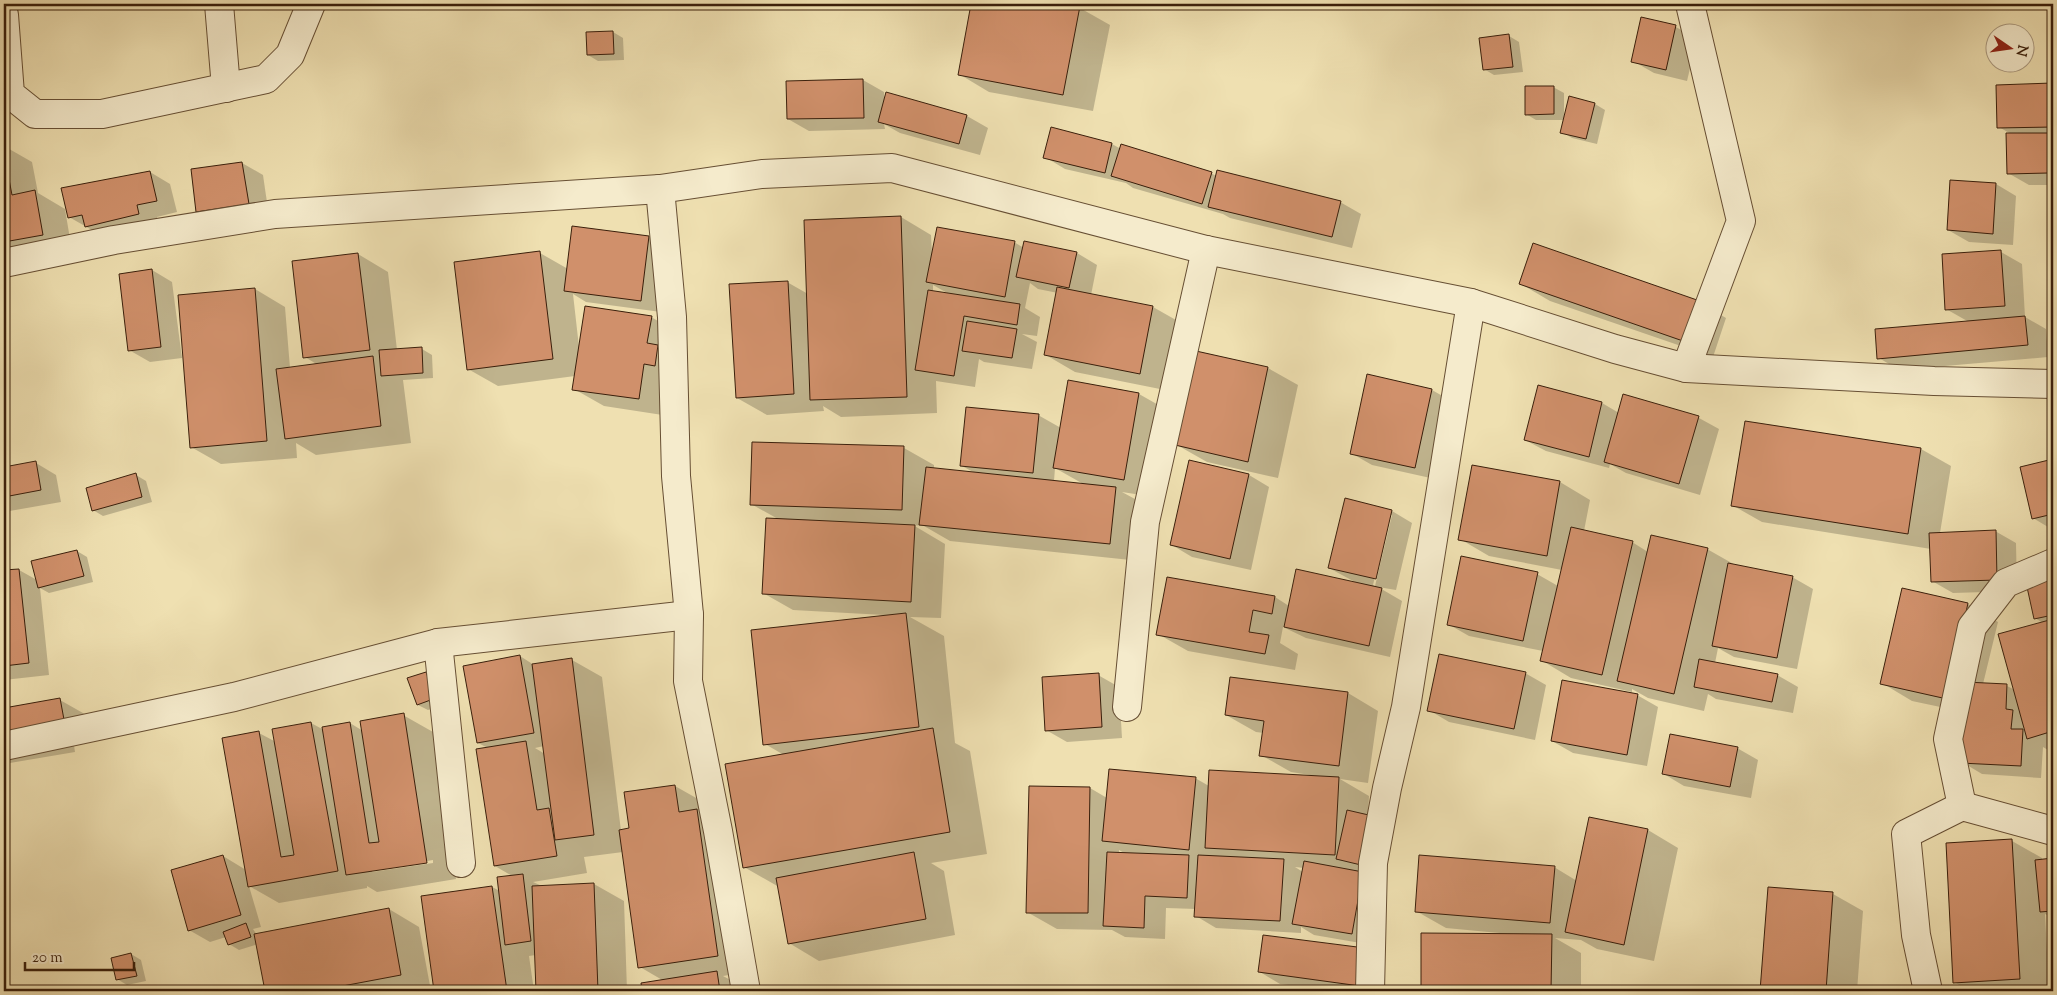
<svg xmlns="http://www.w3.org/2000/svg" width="2057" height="995" font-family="'Sorts Mill Goudy',serif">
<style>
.shadow{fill:#0003;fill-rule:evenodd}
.building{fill:#d0906b;stroke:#3a1f0b}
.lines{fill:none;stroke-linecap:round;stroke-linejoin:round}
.minor-casing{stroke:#674f34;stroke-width:30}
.minor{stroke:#f5ebcc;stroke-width:28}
</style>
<rect width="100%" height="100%" fill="#efe0b1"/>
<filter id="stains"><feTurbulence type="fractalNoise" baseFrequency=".004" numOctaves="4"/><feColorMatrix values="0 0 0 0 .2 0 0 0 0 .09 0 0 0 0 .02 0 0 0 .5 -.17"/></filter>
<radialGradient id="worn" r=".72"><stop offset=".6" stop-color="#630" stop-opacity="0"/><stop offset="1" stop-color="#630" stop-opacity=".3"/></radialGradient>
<g class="shadow">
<path d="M597,4H619L601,6Z"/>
<path d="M973,4H1060L1080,8L1110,25L1093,111L989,92L959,74Z"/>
<path d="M1642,19L1676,27L1697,39L1687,81L1654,73L1633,61Z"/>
<path d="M613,32L623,38L624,60L598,61L588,55Z"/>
<path d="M1509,36L1519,42L1523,72L1494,75L1484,69Z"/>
<path d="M863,80L884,92V103L887,94L967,116L988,128L980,155L900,133L884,124L885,129L809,131L788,119Z"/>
<path d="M2051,84L2053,85V185H2029L2008,173L2011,134L1999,127Z"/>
<path d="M1553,87L1564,93V120H1536L1526,114Z"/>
<path d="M1570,98L1595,104L1605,110L1597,144L1572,138L1562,132Z"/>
<path d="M1052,129L1112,144L1121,149L1211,173L1216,176L1340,202L1361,214L1352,248L1230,218L1223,214L1133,188L1126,183L1065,169L1045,157Z"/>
<path d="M4,146L32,162L38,193L65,209L72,251L4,264Z"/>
<path d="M242,163L263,175L269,216L218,223L197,211Z"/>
<path d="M150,172L170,184L177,212L157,217L159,226L106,238L69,217Z"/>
<path d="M1996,184L2016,196L2013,245L1969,242L1948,230Z"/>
<path d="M901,217L931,235L932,254L1014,242L1024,248V243L1077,253L1097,265L1091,295L1153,307L1183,324L1170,391L1075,372L1046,355L1058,293L1038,289L1030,283L1025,308L1040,317L1037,336L1022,334L1037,342L1032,369L984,362L979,359L975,387L936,381L937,413L841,417L823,406L824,411L767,415L737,398L787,282L808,294L806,221ZM933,285L949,294L933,292Z"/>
<path d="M649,237L669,249L661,312L586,302L573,294L579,347L651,317L681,334L677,358L688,364L685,382L669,416L604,406L574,389L575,376L498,386L468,369L540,253L568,269Z"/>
<path d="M2001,252L2022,264L2025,317L2046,329L2048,357L1899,370L1879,358L1969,322L1946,309Z"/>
<path d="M358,254L388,272L397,350L422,349L432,355L433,378L403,380L411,443L316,455L296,443L297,458L221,464L191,447L255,289L285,307L290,368L318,365L305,357Z"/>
<path d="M152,270L172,282L182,358L150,362L129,350Z"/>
<path d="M1521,284L1697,301L1726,318L1713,357L1550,301Z"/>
<path d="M1197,353L1268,368L1298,385L1278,478L1207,462L1177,445Z"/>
<path d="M1368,376L1432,390L1453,402L1435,479L1372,465L1351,453Z"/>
<path d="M1069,381L1139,394L1169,411L1154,497L1122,492L1146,505L1140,561L950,541L924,526L913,525L945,544L941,618L910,617L944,636L955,743L970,751L987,854L931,863L944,871L955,935L819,961L789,943L779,887L744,867L784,755L765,744L884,615L793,610L763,593L778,519L751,504L754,443L904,448L934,465V469L975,473L962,466L1038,415L1061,428ZM1055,468L1085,485L1054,481Z"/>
<path d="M1539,387L1602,403L1619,413L1624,396L1699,418L1719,429L1700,495L1626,473L1610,464L1609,468L1546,451L1525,440Z"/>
<path d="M1921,449L1951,466L1940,533L1995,531L2016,543L2017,591L1953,593L1932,581L1931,549L1762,522L1732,505Z"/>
<path d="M2053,460V513L2048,514V517L2053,515V530L2033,518L2021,468Z"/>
<path d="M36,463L56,475L61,502L4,512V468Z"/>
<path d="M136,475L146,481L152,502L103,516L93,510Z"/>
<path d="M1249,475L1269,487L1251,570L1192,557L1172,545Z"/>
<path d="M1560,482L1590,500L1584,531L1632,542L1648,552L1707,549L1737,566L1792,577L1813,589L1797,669L1734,657L1718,648L1715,663L1777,675L1798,687L1793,713L1716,699L1708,694L1704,711L1648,698L1632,689V692L1571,678L1541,660L1543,651L1469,636L1448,624L1537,574L1558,586L1562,570L1489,556L1460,539Z"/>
<path d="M1392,511L1412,523L1396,590L1378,587L1402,601L1390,657L1306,638L1283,627L1280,643L1298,654L1295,670L1188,651L1158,634L1168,578L1275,597L1289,606L1355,582L1329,568ZM1390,515H1392L1375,586L1373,585Z"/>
<path d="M77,551L87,557L93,582L49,593L40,588L49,675L4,680V572L19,570L37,580Z"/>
<path d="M2053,573V753L2043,747L2041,778L1982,774L1962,762L1964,712L1912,701L1882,683L1968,604L1998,622L1983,684L2007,686L2015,690L2043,623L2035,618Z"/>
<path d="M520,656L534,665L572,660L602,677L621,831L631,829L675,786L705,803L747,972L723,976L738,984L739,991H644L642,984L664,981L640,967L623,852L584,857L587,873L533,882L542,886L594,884L624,901L627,991H537L536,955L529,956L534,991H435L422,897L492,887L500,891L514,877L495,866L488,748L478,743ZM544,746L545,754L535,748Z"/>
<path d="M425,673L436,679L446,704L428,710L418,705L409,679Z"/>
<path d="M1525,673L1546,685L1535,740L1449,722L1429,710Z"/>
<path d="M1098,675L1119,687L1122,738L1067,742L1046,730Z"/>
<path d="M1348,693L1378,711L1368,783L1340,779L1369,796L1365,871H1358L1383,885L1372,945L1314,935L1301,927V933L1216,928L1196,916V909L1166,908L1165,939L1125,937L1112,930L1057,929L1027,912L1030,787L1090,788L1107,798L1195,778L1209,786L1310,777V775L1291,772L1261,755L1264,733L1256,732L1226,715ZM1119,850L1126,854H1119ZM1295,867L1304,868L1303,872Z"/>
<path d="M1637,695L1658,707L1647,766L1573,753L1552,741Z"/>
<path d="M60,700L90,717L94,741L74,745L75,752L4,764V709Z"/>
<path d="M403,715L433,732L456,879L377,892L367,886V888L279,903L249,886L261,927L253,929L257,935L389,909L419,927L431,991H266L258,944L239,950L229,944L226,937L210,942L189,930L223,856L246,870L259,733L276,742L311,723L324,730L350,723L363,731ZM433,860V863L372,872V870Z"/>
<path d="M1737,748L1758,760L1751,798L1684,786L1664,774Z"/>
<path d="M1590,818L1648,830L1678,848L1654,961L1597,949L1581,940L1555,938L1581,953V991H1422L1499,935V933L1446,928L1416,911L1554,867L1577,881Z"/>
<path d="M2012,841L2042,858V861L2053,860V918L2045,914L2049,991H1970L1954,982L1947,844Z"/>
<path d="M1769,888L1833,894L1863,911L1857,991H1761Z"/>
<path d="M1365,949L1385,961L1381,991H1339L1280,984L1260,972Z"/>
<path d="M131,954L141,960L146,981L127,985L117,979Z"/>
</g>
<g class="building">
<path d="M971,4H1067L1080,6L1063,95L958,75Z"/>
<path d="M1641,17L1676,25L1666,70L1631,62Z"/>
<path d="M613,31L614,54L587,55L586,32Z"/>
<path d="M1509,34L1513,67L1483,70L1479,38Z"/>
<path d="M863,79L864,118L787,119L786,81Z"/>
<path d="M2052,83L2053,127L1997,128L1996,85Z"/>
<path d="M1525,86H1554V114L1525,115Z"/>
<path d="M886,92L967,115L959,144L878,122Z"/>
<path d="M1569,96L1595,103L1586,139L1560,133Z"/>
<path d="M1051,127L1112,143L1105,173L1043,158Z"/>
<path d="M2006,133H2048V173L2007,174Z"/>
<path d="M1121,144L1212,172L1202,204L1111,176Z"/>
<path d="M4,153L12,195L35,190L43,235L4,242Z"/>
<path d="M242,162L249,204L196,212L191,169Z"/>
<path d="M1217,170L1341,201L1332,237L1208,207Z"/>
<path d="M150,171L157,201L137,205L139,214L85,227L82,215L68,218L61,188Z"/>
<path d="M1950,180L1996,183L1993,234L1947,230Z"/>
<path d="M901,216L907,397L810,400L804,220Z"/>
<path d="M572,226L649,236L641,301L564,291Z"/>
<path d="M937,227L1015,241L1005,297L926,282Z"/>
<path d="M1024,241L1077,252L1069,288L1016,277Z"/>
<path d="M1533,243L1697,300L1683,341L1519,284Z"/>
<path d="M2001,250L2005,306L1945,310L1942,254Z"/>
<path d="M540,251L553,359L467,370L454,262Z"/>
<path d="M358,253L370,350L303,358L292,261Z"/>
<path d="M152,269L161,347L128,351L119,274Z"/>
<path d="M788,281L794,394L736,398L729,284Z"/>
<path d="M1057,287L1153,306L1140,374L1044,355Z"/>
<path d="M255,288L267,441L190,448L178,295Z"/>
<path d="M928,290L1020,304L1017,325L964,316L954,376L915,370Z"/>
<path d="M585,306L652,316L647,343L658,345L655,366L644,364L639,399L572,390Z"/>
<path d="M2025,316L2028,345L1877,359L1875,329Z"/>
<path d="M967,321L1017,329L1012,358L962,351Z"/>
<path d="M422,347L423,373L381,376L379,350Z"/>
<path d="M1196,351L1268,367L1248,462L1175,445Z"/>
<path d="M373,356L381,426L285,439L276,369Z"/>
<path d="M1367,374L1432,389L1415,468L1350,454Z"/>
<path d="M1068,380L1139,393L1124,480L1053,468Z"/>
<path d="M1538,385L1602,402L1589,457L1524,440Z"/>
<path d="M1623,394L1699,416L1679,484L1604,462Z"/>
<path d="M966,407L1039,414L1033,473L960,466Z"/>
<path d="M1745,421L1921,448L1908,534L1731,506Z"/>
<path d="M752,442L904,446L902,510L750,505Z"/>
<path d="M2053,459V514L2032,519L2020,467Z"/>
<path d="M1189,460L1249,474L1230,559L1170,545Z"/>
<path d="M36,461L41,490L4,497V467Z"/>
<path d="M1472,465L1560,481L1547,556L1458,540Z"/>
<path d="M926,467L1116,487L1110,544L919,525Z"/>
<path d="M136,473L142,497L92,511L86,488Z"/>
<path d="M1345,498L1392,510L1376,579L1328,568Z"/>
<path d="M766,518L915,525L911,602L762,594Z"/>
<path d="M1571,527L1633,541L1602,675L1540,661Z"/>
<path d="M1996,530L1997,580L1931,582L1929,533Z"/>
<path d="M1651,535L1708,548L1674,694L1617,681Z"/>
<path d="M77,550L84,576L38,588L31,561Z"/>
<path d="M1461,556L1538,572L1523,641L1447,625Z"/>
<path d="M1728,563L1793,576L1777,658L1712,646Z"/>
<path d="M19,569L29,663L4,666V570Z"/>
<path d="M1296,569L1382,588L1369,646L1284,627Z"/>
<path d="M2053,572V615L2034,619L2025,578Z"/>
<path d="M1167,577L1275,596L1272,614L1253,610L1249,632L1269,635L1265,654L1156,635Z"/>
<path d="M1902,588L1968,603L1947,699L1880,684Z"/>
<path d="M906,613L919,727L763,745L751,630Z"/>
<path d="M2053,619V731L2027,739L1998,634Z"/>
<path d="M1439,654L1526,672L1514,729L1427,711Z"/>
<path d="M520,655L534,733L477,743L463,666Z"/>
<path d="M572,658L594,835L555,840L532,664Z"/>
<path d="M1699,659L1778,674L1772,702L1694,687Z"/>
<path d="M426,672L436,698L417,705L407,678Z"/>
<path d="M1099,673L1102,727L1045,731L1042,677Z"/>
<path d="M1230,677L1348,692L1339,766L1259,756L1264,721L1225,715Z"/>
<path d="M1562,680L1638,694L1627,755L1551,741Z"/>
<path d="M1965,682L2007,684L2006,709L2013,710L2011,729H2023L2021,766L1960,763Z"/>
<path d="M60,698L65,725L4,742V708Z"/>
<path d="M404,713L427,863L346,875L322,727L350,722L369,843L379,842L360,721Z"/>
<path d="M311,722L338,871L248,887L222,738L259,731L281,857L294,855L272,729Z"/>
<path d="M933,728L950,832L743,868L725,764Z"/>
<path d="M1670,734L1738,747L1730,787L1662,774Z"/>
<path d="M526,741L537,810L549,808L557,856L494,866L476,749Z"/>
<path d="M1109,769L1196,777L1189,850L1102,841Z"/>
<path d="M1209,770L1339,777L1335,855L1205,848Z"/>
<path d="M675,785L679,812L697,809L718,956L638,968L619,830L629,828L624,792Z"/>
<path d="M1029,786L1090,787L1088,913H1026Z"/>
<path d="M1347,810L1373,816L1361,865L1336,859Z"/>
<path d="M1589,817L1648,829L1624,945L1565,932Z"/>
<path d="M2012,839L2020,979L1953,983L1946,843Z"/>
<path d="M914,852L926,919L788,944L776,878Z"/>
<path d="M1107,852L1189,855L1187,898L1145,896L1144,928L1103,926Z"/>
<path d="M223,855L241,915L188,931L171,870Z"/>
<path d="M1198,855L1284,859L1280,921L1194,917Z"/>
<path d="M1419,855L1555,866L1550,923L1415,912Z"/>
<path d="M2053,858V911L2040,912L2035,860Z"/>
<path d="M1304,861L1363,872L1352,934L1292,924Z"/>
<path d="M523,874L531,941L505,945L497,877Z"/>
<path d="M594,883L598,991H536L532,886Z"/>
<path d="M492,886L507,991H434L421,896Z"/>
<path d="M1768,887L1833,892L1826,991H1760Z"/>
<path d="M389,908L401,975L316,991H265L254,934Z"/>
<path d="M246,923L251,937L228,945L223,932Z"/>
<path d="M1421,933L1552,934L1551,991H1421Z"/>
<path d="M1263,935L1365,948L1360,986L1258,972Z"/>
<path d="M131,953L137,976L116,980L111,958Z"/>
<path d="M717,971L720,991H642L641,983Z"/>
</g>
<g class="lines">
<defs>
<g id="minor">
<path d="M219,4L226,88"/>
<path d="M4,15L10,94L35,114H102L266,79L290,55L311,4"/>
<path d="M660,189L672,317L676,476L689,615L688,681L718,831L746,991"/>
<path d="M4,263L114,240L275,214L660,189L762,174L892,168L1206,250L1471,303L1615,349L1686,368L1934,381L2053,384"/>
<path d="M1686,368L1741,221L1690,4"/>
<path d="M438,643L461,863"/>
<path d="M1127,707L1145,522L1206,250"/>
<path d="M4,746L234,697L438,643L689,615"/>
<path d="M1962,806L1948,739L1972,627L2006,583L2053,563"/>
<path d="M1370,991L1373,863L1387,788L1406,707L1471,303"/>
<path d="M1928,991L1916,935L1906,834L1962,806L2053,831"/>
</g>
</defs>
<use href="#minor" class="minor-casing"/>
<use href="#minor" class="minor"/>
</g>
<rect width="2057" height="995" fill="none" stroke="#efe0b1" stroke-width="20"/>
<rect x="5" y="5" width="2047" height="985" fill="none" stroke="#3a1f0b" stroke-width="2.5"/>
<rect x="10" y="10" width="2037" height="975" fill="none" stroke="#3a1f0b"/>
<g transform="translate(2010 48) rotate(103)"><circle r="24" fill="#f5ebcc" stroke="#aa997f"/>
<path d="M0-4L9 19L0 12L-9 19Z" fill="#8f2418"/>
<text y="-8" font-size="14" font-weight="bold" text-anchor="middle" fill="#3a1f0b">N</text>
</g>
<path d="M25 962v8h109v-8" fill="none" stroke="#3a1f0b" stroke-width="2.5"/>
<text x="32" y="962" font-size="15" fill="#3a1f0b" stroke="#f5ebcc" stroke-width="4" paint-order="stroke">20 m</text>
<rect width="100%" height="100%" filter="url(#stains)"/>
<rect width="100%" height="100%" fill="url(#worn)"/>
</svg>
